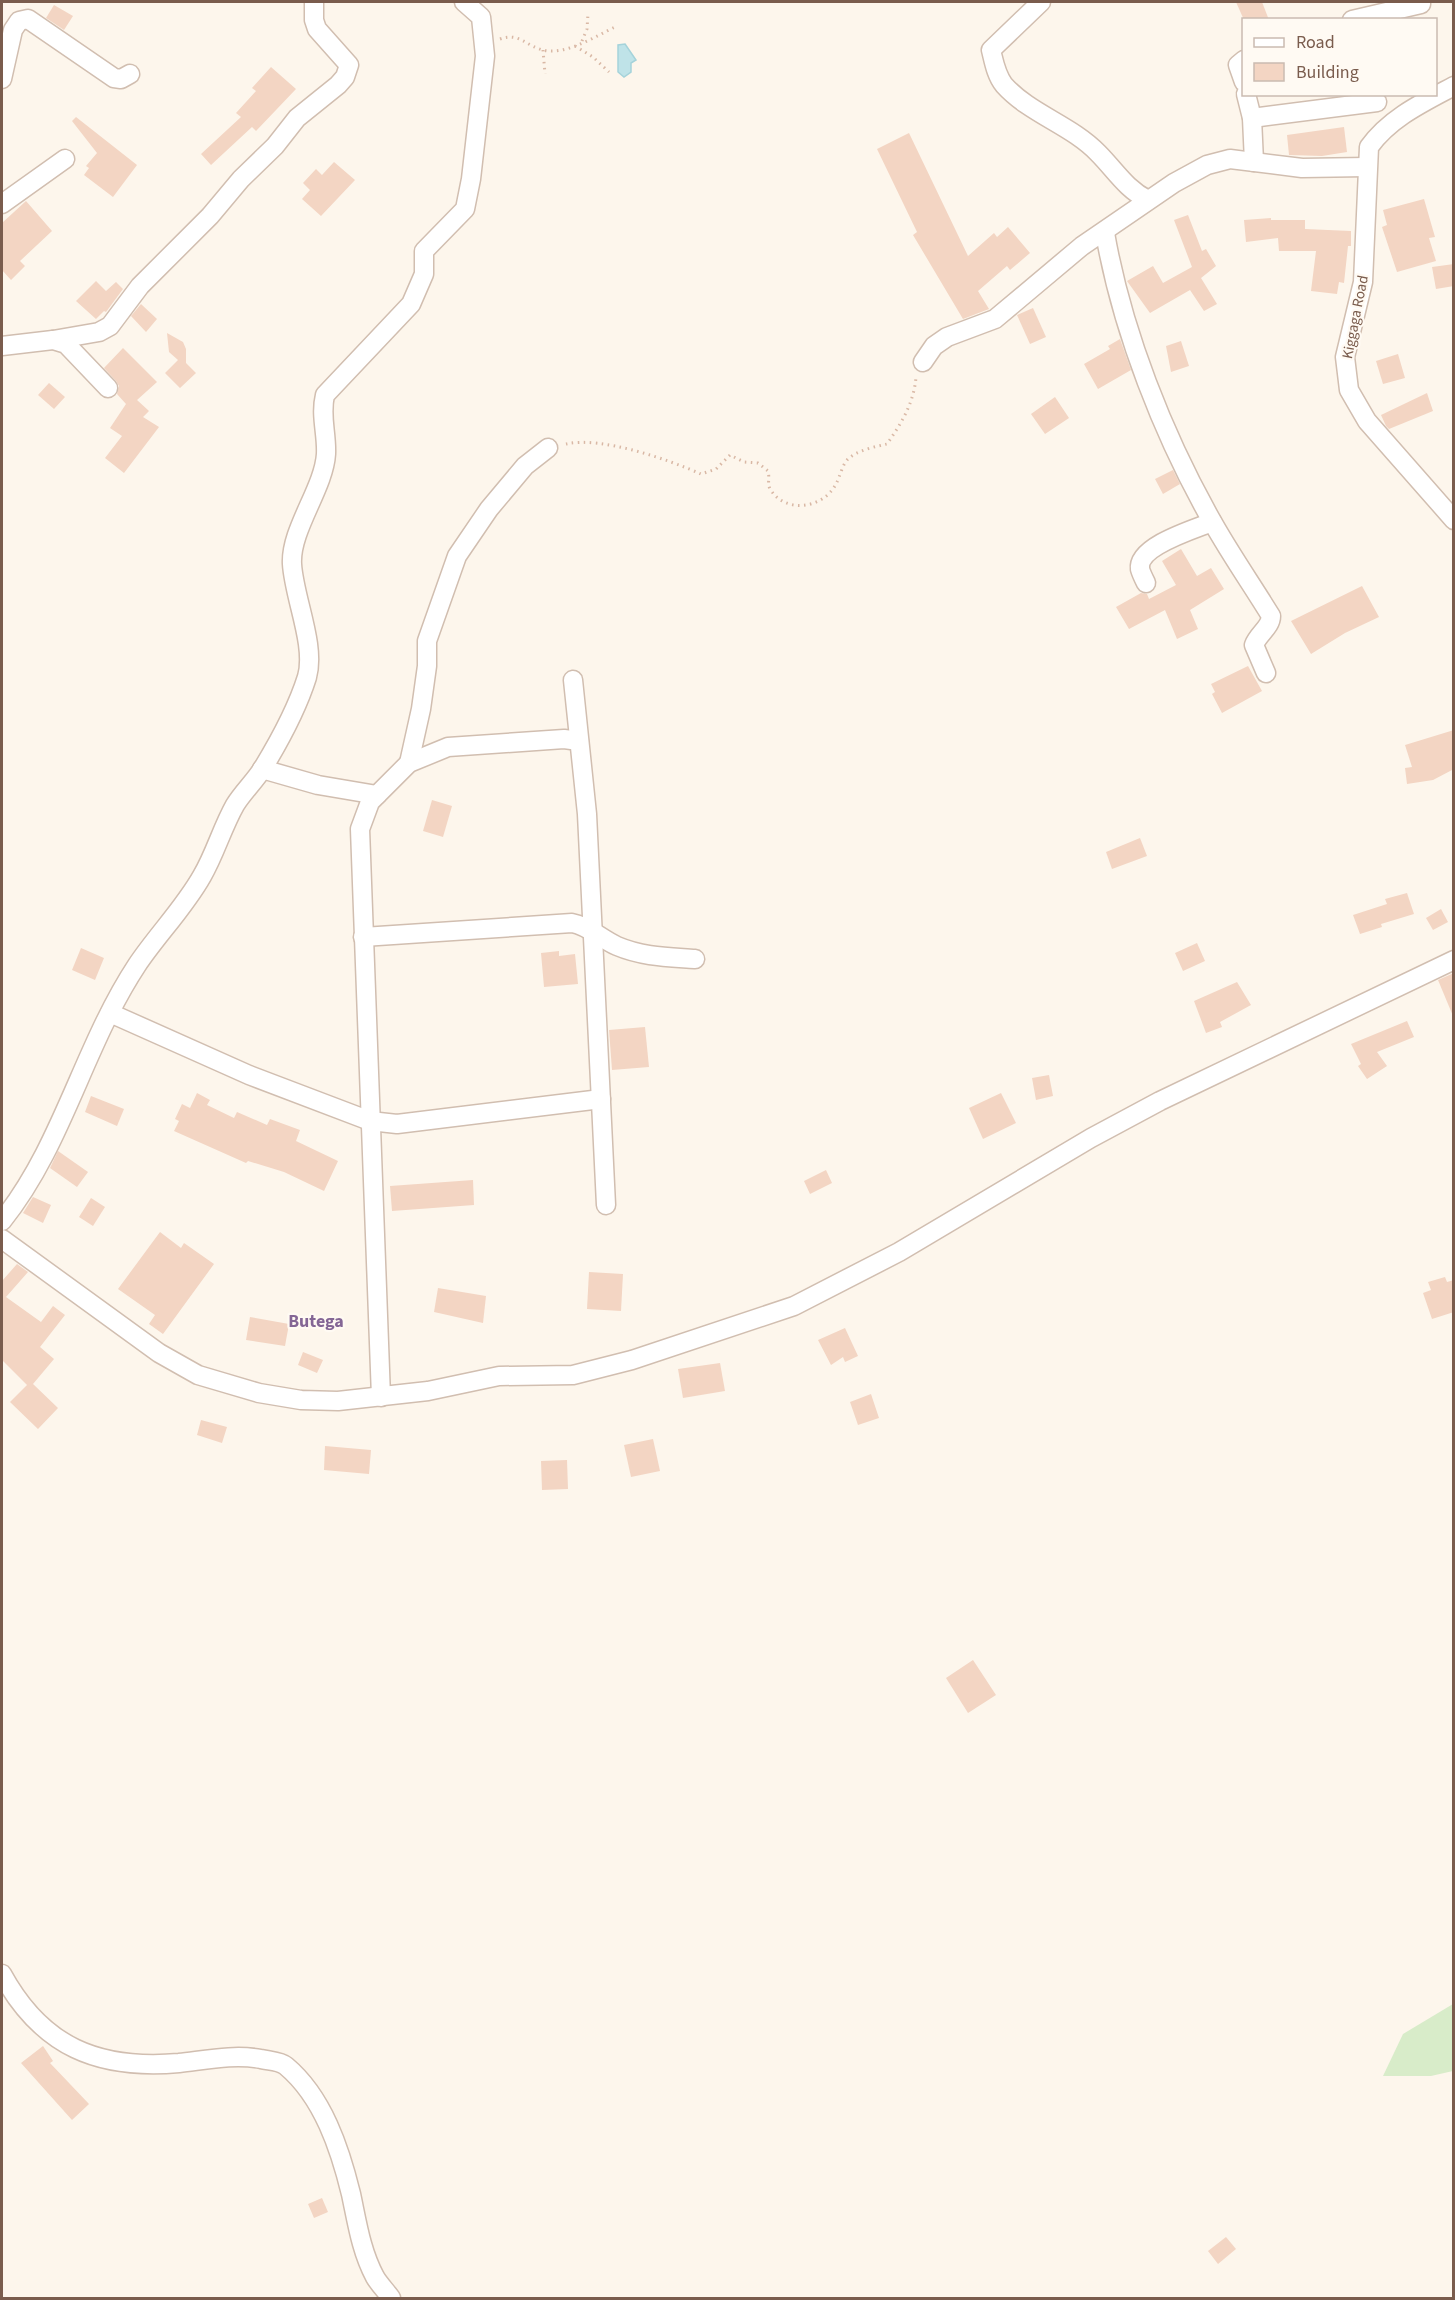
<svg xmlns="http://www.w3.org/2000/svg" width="1455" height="2300" font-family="'Source Sans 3',sans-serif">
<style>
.green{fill:#d8ecc9}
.water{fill:#bfe3e8;stroke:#a5d3da;stroke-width:1.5}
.building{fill:#f3d5c3}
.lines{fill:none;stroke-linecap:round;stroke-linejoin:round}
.minor-casing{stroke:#d1beb0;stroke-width:21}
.path{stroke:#d9b8a5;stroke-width:3;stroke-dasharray:1.5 4.5;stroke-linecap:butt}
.minor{stroke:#fff;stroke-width:18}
.labels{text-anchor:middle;stroke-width:4.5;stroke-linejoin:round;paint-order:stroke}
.street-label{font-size:15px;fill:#7a5c4d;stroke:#fffaf3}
.quarter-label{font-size:18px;font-weight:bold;fill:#846695;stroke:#fffaf3}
</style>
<rect width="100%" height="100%" fill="#fdf6ec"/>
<path class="green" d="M1453,2004V2071L1431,2076H1383L1403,2034Z"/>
<path class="water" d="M625,44L636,60L631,63V72L624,77L618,72V45Z"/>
<g class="building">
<path d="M1236,2H1262L1269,20H1244Z"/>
<path d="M54,5L73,16L64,30L46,18Z"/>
<path d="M271,67L296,89L256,131L252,127L211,165L201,154L241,117L236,113L256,91L252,88Z"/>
<path d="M76,117L137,165L113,197L84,175L89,168L86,166L97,153L72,121Z"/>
<path d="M1344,127L1347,152L1322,156L1289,155L1287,135Z"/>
<path d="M909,133L968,256L994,233L997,237L1008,227L1030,253L1010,270L1007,266L978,291L989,309L963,319L913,235L917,232L877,149Z"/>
<path d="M334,162L355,180L321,216L302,199L310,190L303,183L316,169L322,175Z"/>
<path d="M1424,199L1435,237L1429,238L1436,261L1397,272L1382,227L1387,225L1383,210Z"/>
<path d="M26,201L52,231L20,261L25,266L11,280L2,270V223Z"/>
<path d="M1188,215L1202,251L1206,249L1216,266L1201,278L1217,304L1204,311L1190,290L1150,313L1127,281L1153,266L1163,283L1192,267L1174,220Z"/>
<path d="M1271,218V220H1305V229L1351,231V246H1348L1344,283L1339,282L1337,294L1311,291L1316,251H1279L1278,238L1246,242L1244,220Z"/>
<path d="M1454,264V286L1436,289L1432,267Z"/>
<path d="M96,281L106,291L116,282L123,289L106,312L104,311L96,319L76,301Z"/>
<path d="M141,304L157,319L146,332L131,316Z"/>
<path d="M1033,308L1046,337L1030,344L1017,315Z"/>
<path d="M167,333L183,342L186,349V363L196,373L180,388L165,373L178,360L169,352Z"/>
<path d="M1120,339L1131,370L1098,389L1084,364L1110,349L1108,346Z"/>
<path d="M1181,341L1189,366L1171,372L1166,346Z"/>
<path d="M123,348L157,382L137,400L149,411L143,417L159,427L124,473L105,458L122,436L110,428L126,404L117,394L119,386L116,381L104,368Z"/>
<path d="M1398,354L1405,378L1383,384L1376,361Z"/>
<path d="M49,383L65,397L54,409L38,395Z"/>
<path d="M1427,393L1433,411L1389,429L1386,426L1381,415Z"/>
<path d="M1055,397L1069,418L1045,434L1031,414Z"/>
<path d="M1173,470L1180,484L1163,494L1155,479Z"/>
<path d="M1181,549L1197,576L1211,568L1224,589L1190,610L1198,629L1177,639L1165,610L1129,629L1116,607L1141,593L1147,594L1149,599L1176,585L1162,561Z"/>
<path d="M1362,586L1379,617L1345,633L1311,654L1291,621Z"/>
<path d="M1248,666L1262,691L1222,713L1212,694L1215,692L1211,684Z"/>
<path d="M1454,730V769L1433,780L1407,784L1405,768L1412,767L1405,745Z"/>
<path d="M432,800L452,806L443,837L423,831Z"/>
<path d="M1140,838L1147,856L1112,869L1106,852Z"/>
<path d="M1407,893L1414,914L1381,924L1382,927L1360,934L1353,915L1387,904L1385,899Z"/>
<path d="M1441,909L1448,922L1433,930L1426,918Z"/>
<path d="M1197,943L1205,961L1183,971L1175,953Z"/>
<path d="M81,948L104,958L95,980L72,970Z"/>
<path d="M559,951V956L575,954L578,984L544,987L541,953Z"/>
<path d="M1454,973V1016H1453L1438,980Z"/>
<path d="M1237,982L1251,1005L1220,1022L1222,1027L1206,1033L1194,1001Z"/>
<path d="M1407,1021L1414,1037L1377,1052L1387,1066L1367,1079L1358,1066L1361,1064L1351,1044Z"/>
<path d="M645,1027L649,1067L612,1070L609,1030Z"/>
<path d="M1049,1075L1053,1096L1036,1100L1032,1078Z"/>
<path d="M197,1093L210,1100L207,1105L234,1118L237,1112L267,1125L270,1119L300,1130L296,1141L338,1161L324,1191L284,1172L248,1161L246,1163L174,1131L179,1121L175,1119L182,1104L190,1108Z"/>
<path d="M1001,1093L1016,1123L983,1139L969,1108Z"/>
<path d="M91,1096L124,1109L117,1126L85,1112Z"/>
<path d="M58,1151L88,1172L77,1187L50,1168Z"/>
<path d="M826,1170L832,1183L810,1194L804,1181Z"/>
<path d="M473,1180L474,1205L392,1211L390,1186Z"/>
<path d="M33,1197L51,1205L43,1223L23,1213Z"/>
<path d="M91,1198L105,1207L93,1226L79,1217Z"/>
<path d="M160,1232L181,1248L184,1243L214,1264L163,1334L149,1324L155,1315L118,1289Z"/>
<path d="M17,1264L28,1272L6,1297L41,1322L53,1306L65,1315L40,1347L54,1359L33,1384L58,1408L38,1429L10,1402L27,1385L2,1360V1281Z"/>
<path d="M589,1272L623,1274L621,1311L587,1309Z"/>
<path d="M1445,1277L1447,1282L1454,1280V1312L1432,1319L1423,1293L1431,1290L1428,1282Z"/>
<path d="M438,1288L486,1296L483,1323L434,1312Z"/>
<path d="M250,1317L289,1324L285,1346L246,1340Z"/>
<path d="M845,1328L858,1356L845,1362L843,1357L831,1365L818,1340Z"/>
<path d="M303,1352L323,1360L317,1373L298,1365Z"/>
<path d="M720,1363L725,1391L683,1398L678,1369Z"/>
<path d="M871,1394L879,1418L858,1425L850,1402Z"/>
<path d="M201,1420L227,1427L222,1443L197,1435Z"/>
<path d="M653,1439L660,1471L631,1477L624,1445Z"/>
<path d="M325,1446L371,1450L369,1474L324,1470Z"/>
<path d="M567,1460L568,1489L542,1490L541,1461Z"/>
<path d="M973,1660L996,1695L968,1713L946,1678Z"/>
<path d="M43,2046L53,2061L50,2063L89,2104L72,2120L21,2063Z"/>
<path d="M322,2198L328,2212L314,2218L308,2204Z"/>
<path d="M1226,2237L1236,2249L1218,2264L1208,2251Z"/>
</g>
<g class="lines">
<defs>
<g id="minor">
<path d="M1041,2L991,50C994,62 996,75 1004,85C1030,114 1071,125 1098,153C1115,170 1126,189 1148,200"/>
<path d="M1352,20L1421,4"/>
<path d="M1244,60L1238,65L1244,82"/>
<path d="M2,79L13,30L19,21L28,19L114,78L121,79L130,74"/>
<path d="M1454,86C1422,103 1390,118 1369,147L1363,282L1345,357L1349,390L1367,421L1454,520"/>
<path d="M1246,94L1252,118L1254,162"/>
<path d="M1252,118L1377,102"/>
<path d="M2,204L65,159"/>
<path d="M1105,233C1122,331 1164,437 1213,523C1231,555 1252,585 1271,616C1271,627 1258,634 1254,645L1266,673"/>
<path d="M53,340L99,332L110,326L140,286L210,216L241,179L275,146L297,118L338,85L345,77L349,65L317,29L314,20V2"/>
<path d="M2,346L53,340L66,344L108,388"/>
<path d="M923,362L934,346L947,337L995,319L1082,246L1174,183L1207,165L1230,159L1302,168L1367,167"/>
<path d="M1146,583C1144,579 1141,573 1140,569C1137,546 1195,529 1212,522"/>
<path d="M573,680L587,814L606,1205"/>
<path d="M409,763L421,709L427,666V641L457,556L489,509L525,466L548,448"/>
<path d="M262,769L318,785L377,795"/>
<path d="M363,937L572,923C589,926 601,939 617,946C643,957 668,957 695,959"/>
<path d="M110,1013L249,1075L370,1121L397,1124L601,1099"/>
<path d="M2,1221C63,1145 83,1047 137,965C157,935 184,908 202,876C215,854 222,828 235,805C243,792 255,781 263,768C280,740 297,709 307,677C316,645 294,598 292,564C290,530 324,488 326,454C327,433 320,416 325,395L411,304L424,274V251L465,209L471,179L485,56L481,17L464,2"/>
<path d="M2,1239L159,1353L198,1375L259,1393L301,1400L338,1401L428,1391L499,1376L573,1375L632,1360L794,1306L899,1252L1091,1138L1160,1101L1454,960"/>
<path d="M381,1397L360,829L370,802L409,763L448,747L564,739L579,741"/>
<path d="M2,1974C42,2047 98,2070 179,2063C206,2060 234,2054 261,2059C269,2061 280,2061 286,2066C323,2097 340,2149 351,2194C357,2222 361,2251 375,2277C379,2284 386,2291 391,2298"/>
</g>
</defs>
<use href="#minor" class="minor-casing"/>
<g class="path">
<path d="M500,39C519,32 526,46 543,50C565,56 596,36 615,27"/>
<path d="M582,41L587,29L588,14"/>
<path d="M575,46L593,57L609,72"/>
<path d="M543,50L545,74"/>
<path d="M566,444C601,436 667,459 701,474L716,469L730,455L744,462L758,463L768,471C770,478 767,483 770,489C785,514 823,509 836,484C840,477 842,465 848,459C858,450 874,447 887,444C901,424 914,403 916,377"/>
</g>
<use href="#minor" class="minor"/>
</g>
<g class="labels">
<g class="street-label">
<text transform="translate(1355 317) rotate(-79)" y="5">Kiggaga Road</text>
</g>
<g class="quarter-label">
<text x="316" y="1327">Butega</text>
</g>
</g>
<rect width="1455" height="2300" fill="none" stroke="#7a5c4d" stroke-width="6"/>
<rect x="1242" y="18" width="195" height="78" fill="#fffaf3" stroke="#cabbb1" stroke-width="1.5"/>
<rect x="1254" y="38" width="30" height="9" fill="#ffffff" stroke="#cabbb1" stroke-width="1.5"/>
<text x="1296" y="48" font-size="18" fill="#7a5c4d">Road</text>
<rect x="1254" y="63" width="30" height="18" fill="#f3d5c3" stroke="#cabbb1" stroke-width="1.5"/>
<text x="1296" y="78" font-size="18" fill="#7a5c4d">Building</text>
</svg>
